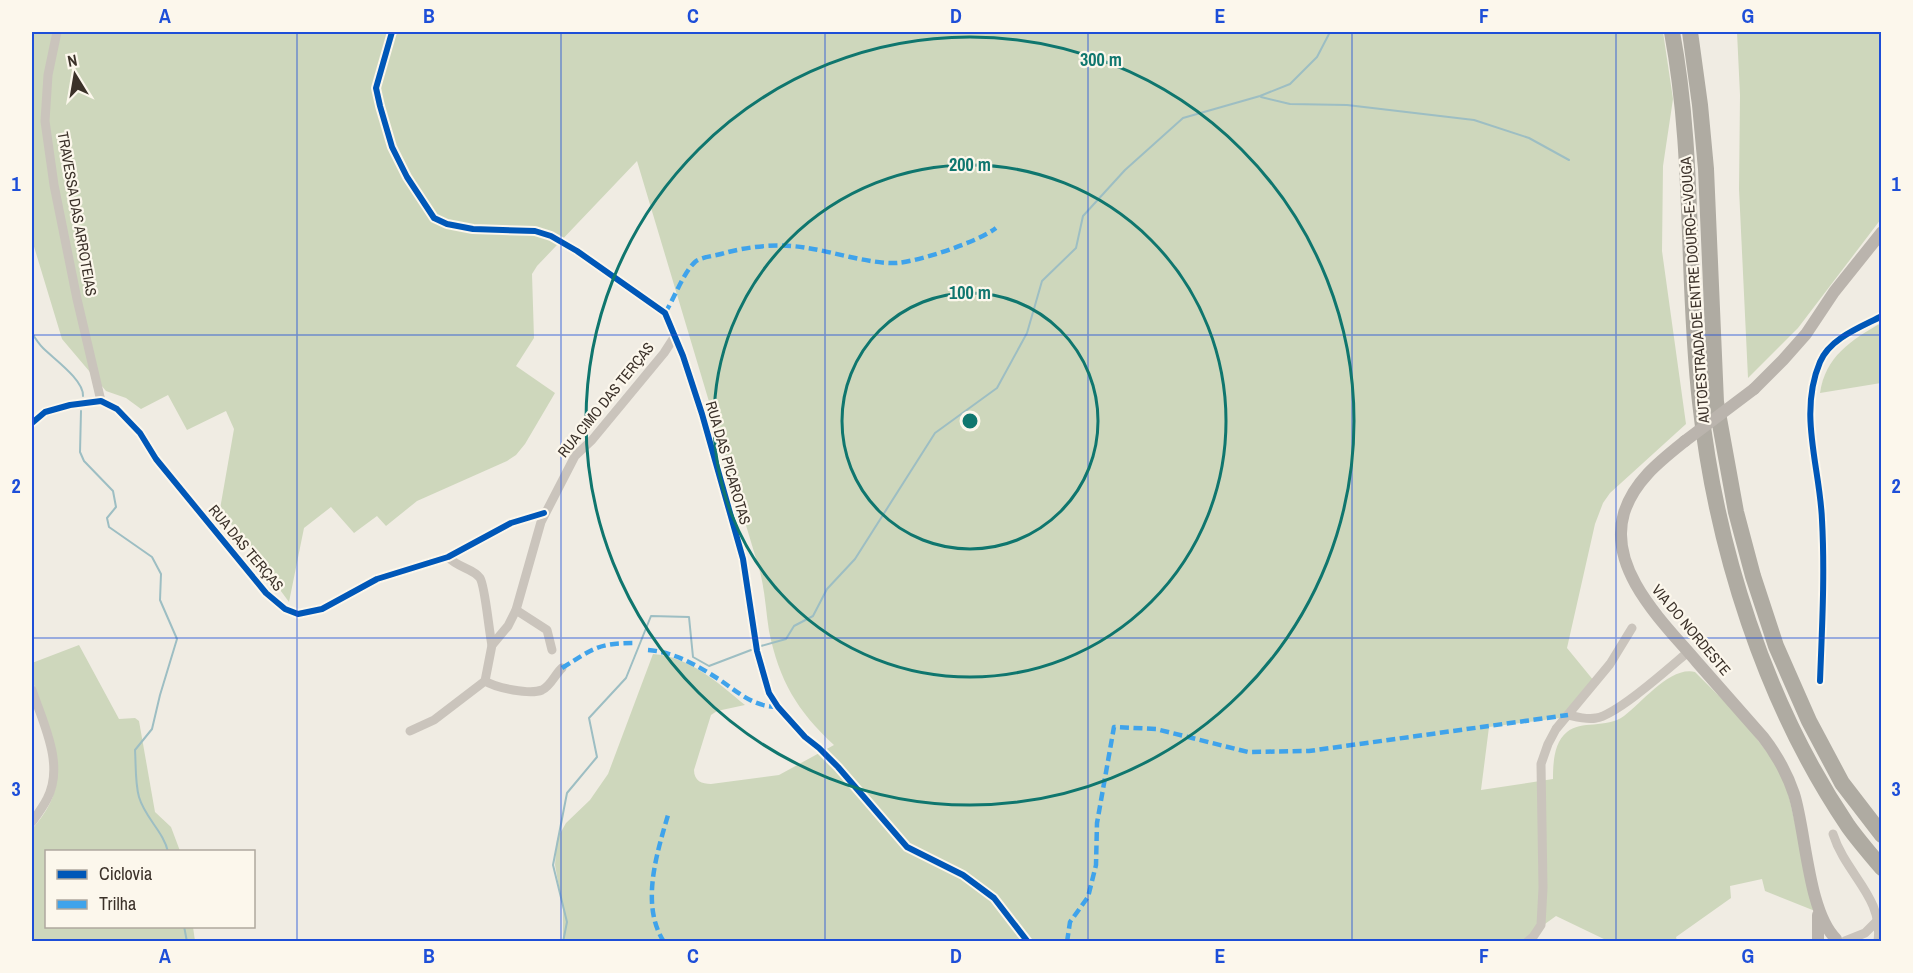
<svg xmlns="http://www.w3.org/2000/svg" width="1913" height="973" font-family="'Archivo Narrow',sans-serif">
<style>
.green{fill:#ced7bc}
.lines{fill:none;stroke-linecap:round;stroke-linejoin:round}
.stream{stroke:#9dbec3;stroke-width:2}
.minor{stroke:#cac4bc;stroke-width:9}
.secondary{stroke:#bab4ad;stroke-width:12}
.motorway{stroke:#afaba2;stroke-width:16}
.secondary-bridge{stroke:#bab4ad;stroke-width:12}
.quiet{stroke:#3fa3eb;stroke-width:4.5;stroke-dasharray:9 4.5;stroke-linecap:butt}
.cycleway-casing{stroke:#fcf7ec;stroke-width:10}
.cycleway{stroke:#0057b8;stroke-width:6}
.grid{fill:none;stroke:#1d4ed8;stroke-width:1.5;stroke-opacity:0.55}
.ring{fill:none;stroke:#0f766e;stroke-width:3}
.labels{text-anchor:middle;stroke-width:4.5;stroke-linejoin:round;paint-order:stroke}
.street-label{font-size:15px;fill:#3b3129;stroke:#fcf7ec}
.centre{fill:#0f766e;stroke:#fcf7ec;stroke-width:3}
.ring-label{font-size:18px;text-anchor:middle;font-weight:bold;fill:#0f766e;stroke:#fcf7ec;stroke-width:4.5;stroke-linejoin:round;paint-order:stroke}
.neatline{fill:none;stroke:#1d4ed8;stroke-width:2}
.grid-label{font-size:20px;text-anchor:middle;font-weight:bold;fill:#1d4ed8}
</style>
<rect width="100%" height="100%" fill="#f0ece3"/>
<g class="green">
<path d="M32,32H1663L1673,99L1663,166L1662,251L1686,424L1610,493L1603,503L1595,524L1567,648L1594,681L1560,718L1489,727L1481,790L1553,779C1553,763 1554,742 1567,732C1581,720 1606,729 1624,716C1643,702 1670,666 1695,672L1742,719L1784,775L1815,911L1765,891L1762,879L1730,886L1731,898L1676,937L1677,941H1608L1556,916L1520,942L563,941V909L555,865L557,839L566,823L590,800L608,774L653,654C690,657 717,682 745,705L717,711L711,715L694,770C694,781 702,784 711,784L779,775L834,745C797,711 779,680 769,631C766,612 765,591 760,572L637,161L537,266L532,274L534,338L516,366L555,393L525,444L516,455L507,461L417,501L386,526L377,516L354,533L331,507L304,528L289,602L220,509L234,429L226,411L187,430L168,395L141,409L126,398L106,391L62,339L32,240Z"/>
<path d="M1737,32H1882L1881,219L1798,328L1748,378L1739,189L1740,95Z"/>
<path d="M1881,323V383L1820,393C1825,357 1851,340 1881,323Z"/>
<path d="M79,645L119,719L135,718L139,721L155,812L171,827L180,851L46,852V926L193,927L195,941L32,942V829C88,768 32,728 32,663Z"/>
</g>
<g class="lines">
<g class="stream">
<path d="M1261,97L1290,104L1347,105L1474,120L1529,138L1569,160"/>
<path d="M32,333C35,338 39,344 43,348C54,359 84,380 83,396"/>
<path d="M81,411L80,452L84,461L113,491L116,507L107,518L109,527L152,557L161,574L160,600L177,639L160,695L152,729L135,750C136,765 135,783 139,797C145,818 164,832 168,852"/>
<path d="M761,646L786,639L794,626L813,616L827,589L855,559L935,433L997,388L1027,333L1042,281L1076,248L1083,216L1125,170L1183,118L1260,96L1290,84L1317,57L1330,32"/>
<path d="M184,926L187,942"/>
<path d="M563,942L567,922L553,865L567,793L597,757L589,718L626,678L651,616L689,617L693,657L709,666L751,650"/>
</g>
<g class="minor">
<path d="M57,32L48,75L45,121L54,185L77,299L101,401"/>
<path d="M392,32L376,88L380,106L392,147L407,177L434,218L447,224L473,229L535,231L551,236L577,251L665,313L683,356L702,414L743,559L757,651L769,693L778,707L805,737L819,748L838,767L907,847L963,875L994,898L1028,942"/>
<path d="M32,423L45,412L70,405L101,401L117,409L140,433L156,459L266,593L285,609L298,614L322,609L377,579L448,557L511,523L544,513"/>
<path d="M448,557C458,568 473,568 480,578C485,585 489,632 492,645"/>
<path d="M516,610L547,630L552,650"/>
<path d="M485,681L492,645L508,626L516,610L541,522L575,456L592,440L664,353L675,336"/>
<path d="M485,681C496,688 530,695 542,690C551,686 555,674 562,668"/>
<path d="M1820,681C1822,628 1825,574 1822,520C1820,467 1798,414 1820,362C1830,338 1861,327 1882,316"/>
<path d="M32,690C43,723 65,765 47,799C43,807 37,815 32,822"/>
<path d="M1568,715C1577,717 1587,720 1596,718C1617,715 1670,667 1688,652"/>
<path d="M410,731L434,720L485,681"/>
<path d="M1833,834C1846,875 1884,897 1878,942"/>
<path d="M1845,941L1865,933L1879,919"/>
<path d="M1527,942L1533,937L1541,925L1543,888L1541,764L1548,744L1556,729L1610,664L1632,628"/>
</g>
<g class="secondary">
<path d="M1754,389L1783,360L1806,334L1834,292L1882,232"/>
<path d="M1685,441C1660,461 1634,481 1624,513C1607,570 1664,623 1697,662C1719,687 1741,712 1763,737C1777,755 1787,773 1794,794C1806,832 1808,912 1836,939"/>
<path d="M1818,942V915"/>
</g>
<g class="motorway">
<path d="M1672,32C1695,154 1686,279 1700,402C1716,548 1765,703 1848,826C1858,840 1870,854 1882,868"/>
<path d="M1690,32L1700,105L1706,169L1716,402L1736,512L1753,576L1776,646L1809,721L1842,783L1882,835"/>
</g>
<path class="secondary-bridge" d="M1685,441L1754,389"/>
<g class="quiet">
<path d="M665,313C674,299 683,273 695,262C701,257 714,256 721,254C748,246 780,243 807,248C835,252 869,264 897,263C920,261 978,242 996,228"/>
<path d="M648,650C675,652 698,666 720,680C739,693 754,707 778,707"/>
<path d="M562,668C593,649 597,643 635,643"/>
<path d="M664,942C640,905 657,853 668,815"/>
<path d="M1067,942L1070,922L1088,897L1096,865L1097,823L1114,727L1156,729L1248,752L1309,751L1568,715"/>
</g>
<defs>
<g id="cycleway">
<path d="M392,32L376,88L380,106L392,147L407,177L434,218L447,224L473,229L535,231L551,236L577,251L665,313L683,356L702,414L743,559L757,651L769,693L778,707L805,737L819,748L838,767L907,847L963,875L994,898L1028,942"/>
<path d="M32,423L45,412L70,405L101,401L117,409L140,433L156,459L266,593L285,609L298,614L322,609L377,579L448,557L511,523L544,513"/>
<path d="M1820,681C1822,628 1825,574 1822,520C1820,467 1798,414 1820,362C1830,338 1861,327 1882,316"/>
</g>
</defs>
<use href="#cycleway" class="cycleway-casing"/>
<use href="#cycleway" class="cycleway"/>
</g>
<path class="grid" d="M297,32V942M561,32V942M825,32V942M1088,32V942M1352,32V942M1616,32V942M32,335H1882M32,638H1882"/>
<g class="ring">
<circle cx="970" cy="421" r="128"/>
<circle cx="970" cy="421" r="256"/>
<circle cx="970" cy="421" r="384"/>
</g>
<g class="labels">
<g class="street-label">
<text transform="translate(77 214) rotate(80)" y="5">TRAVESSA DAS ARROTEIAS</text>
<text transform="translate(1695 290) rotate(-94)" y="5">AUTOESTRADA DE ENTRE DOURO-E-VOUGA</text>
<text transform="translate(606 400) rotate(-51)" y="5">RUA CIMO DAS TERÇAS</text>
<text transform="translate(728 463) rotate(74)" y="5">RUA DAS PICAROTAS</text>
<text transform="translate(246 548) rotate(50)" y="5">RUA DAS TERÇAS</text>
<text transform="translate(1691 630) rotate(50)" y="5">VIA DO NORDESTE</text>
</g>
</g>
<circle cx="970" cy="421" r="9" class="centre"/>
<g class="ring-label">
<text x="1101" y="66">300 m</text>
<text x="970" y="171">200 m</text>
<text x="970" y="299">100 m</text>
</g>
<rect width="1913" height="973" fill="none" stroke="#fcf7ec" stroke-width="66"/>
<rect x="45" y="850" width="210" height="78" fill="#fcf7ec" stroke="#afa89e" stroke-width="1.5"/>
<rect x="57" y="870" width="30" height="9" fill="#0057b8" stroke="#afa89e" stroke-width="1.5"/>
<text x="99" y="880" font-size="18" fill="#3b3129">Ciclovia</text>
<rect x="57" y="900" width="30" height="9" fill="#3fa3eb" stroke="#afa89e" stroke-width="1.5"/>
<text x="99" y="910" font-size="18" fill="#3b3129">Trilha</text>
<g transform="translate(75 75) rotate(349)" stroke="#fcf7ec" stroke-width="4.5" paint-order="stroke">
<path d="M0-4.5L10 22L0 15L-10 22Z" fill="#3b3129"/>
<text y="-9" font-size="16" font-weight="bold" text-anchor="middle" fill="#3b3129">N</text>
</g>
<rect x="33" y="33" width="1847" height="907" class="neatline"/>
<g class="grid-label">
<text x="165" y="23">A</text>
<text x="429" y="23">B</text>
<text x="693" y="23">C</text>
<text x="956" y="23">D</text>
<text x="1220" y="23">E</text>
<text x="1484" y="23">F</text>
<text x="1748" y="23">G</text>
<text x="16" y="191">1</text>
<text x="1896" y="191">1</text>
<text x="16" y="493">2</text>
<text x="1896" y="493">2</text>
<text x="16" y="796">3</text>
<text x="1896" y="796">3</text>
<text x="165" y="963">A</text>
<text x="429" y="963">B</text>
<text x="693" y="963">C</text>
<text x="956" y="963">D</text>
<text x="1220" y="963">E</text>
<text x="1484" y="963">F</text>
<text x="1748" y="963">G</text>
</g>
</svg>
